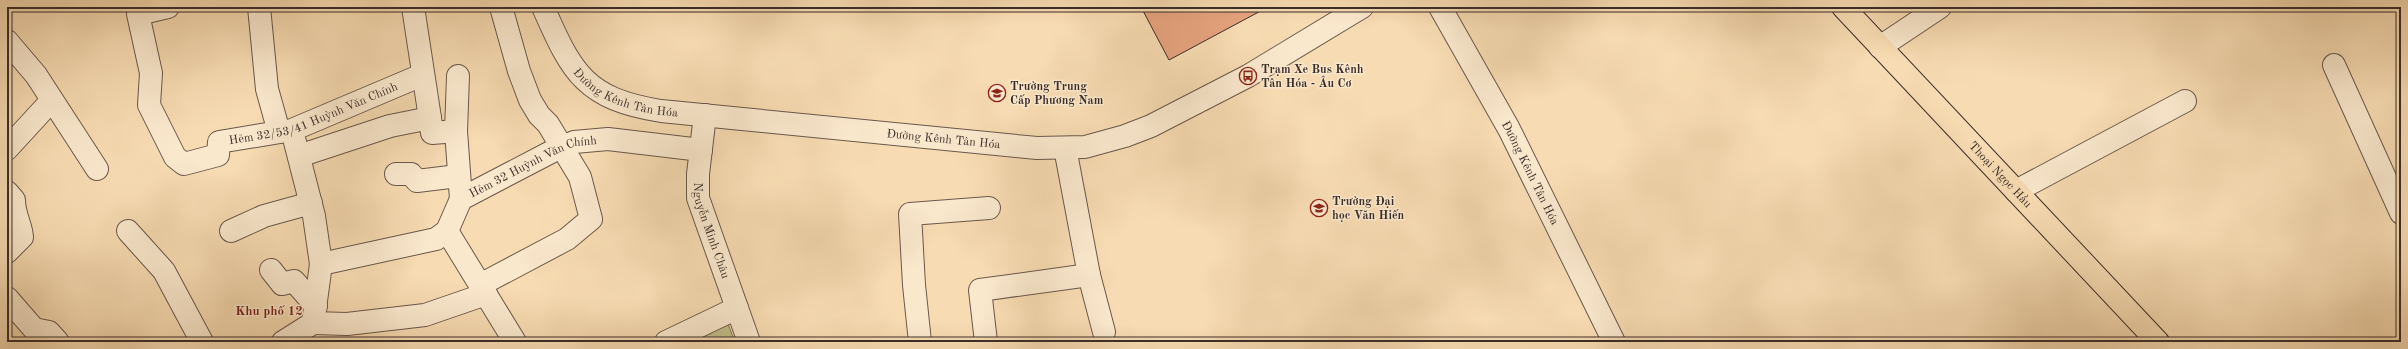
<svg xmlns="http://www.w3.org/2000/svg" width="2408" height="349" font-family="'Old Standard TT',serif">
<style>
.green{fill:#c3be88;stroke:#7e7658}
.building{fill:#e6a37e;stroke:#3a2d29}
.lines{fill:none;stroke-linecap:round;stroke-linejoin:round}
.minor-casing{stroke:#69584b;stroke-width:24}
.major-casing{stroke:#3a2d29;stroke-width:24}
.minor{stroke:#fae8cd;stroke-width:22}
.major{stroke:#f7dbb2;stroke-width:22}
.labels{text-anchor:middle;stroke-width:3;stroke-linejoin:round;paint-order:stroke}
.poi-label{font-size:12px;font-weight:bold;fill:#3a2d29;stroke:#fae8cd;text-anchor:start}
.street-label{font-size:12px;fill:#3a2d29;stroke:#fae8cd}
.neighbourhood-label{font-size:13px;font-weight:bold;fill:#7a1f14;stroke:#fae8cd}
</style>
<rect width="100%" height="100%" fill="#f7dbb2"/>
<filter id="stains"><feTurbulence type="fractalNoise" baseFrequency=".005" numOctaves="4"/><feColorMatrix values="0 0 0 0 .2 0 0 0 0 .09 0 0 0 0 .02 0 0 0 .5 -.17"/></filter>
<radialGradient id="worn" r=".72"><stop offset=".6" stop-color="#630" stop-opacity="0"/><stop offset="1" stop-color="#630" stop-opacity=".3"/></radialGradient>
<path class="green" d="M726,319L735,342H677Z"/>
<path class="building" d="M1141,7H1268L1169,60Z"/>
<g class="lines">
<defs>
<g id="minor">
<path id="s1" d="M168,7L138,14L151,73L149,105L175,157L184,164L218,155L219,142L292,130L422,75"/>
<path d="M259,7L267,89L279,132"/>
<path d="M413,7L430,118"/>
<path id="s2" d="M543,7C572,73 585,99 661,111L1037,148L1085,147L1125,136L1151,126L1248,76L1362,7"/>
<path id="s3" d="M1440,7L1509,129L1614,342"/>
<path d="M7,41L36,75L97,169"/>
<path d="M1880,47L1940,7"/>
<path d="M2334,65L2401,213"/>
<path id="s4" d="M705,115L698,174V198L749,342"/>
<path d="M456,131L458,76"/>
<path d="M295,142L314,216L321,264"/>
<path d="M1065,148L1089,275L1104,332"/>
<path d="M7,149L52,100"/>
<path d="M299,156L390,126L430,118L432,133L456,131L461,199"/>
<path d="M396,174H411L417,181L458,176"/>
<path d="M2016,191L2185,101"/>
<path d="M7,192L14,200C14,215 21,224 22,237L7,252"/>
<path d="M128,231L164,271L202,342"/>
<path d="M231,231L264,216L311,203"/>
<path d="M447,231L515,342"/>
<path d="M271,270L282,284L294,281L316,306"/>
<path d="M480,285L567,239L591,219L580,177L548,124L539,115L530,100L519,71L501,7"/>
<path d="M7,298L34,329L49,332L58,342"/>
<path d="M313,323L347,324L425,315L486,294"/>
<path id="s5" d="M283,342L313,323L321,264L436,239L447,231L461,199L551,152L574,142L608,139L701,150"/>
<path d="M666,342L737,308"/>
<path d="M920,342L914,285L910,214L989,208"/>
<path d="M986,342L980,290L1089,275"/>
</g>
<g id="major">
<path id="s6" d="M1843,7L2158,342"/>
</g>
</defs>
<use href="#minor" class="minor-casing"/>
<use href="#major" class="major-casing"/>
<use href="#minor" class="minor"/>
<use href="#major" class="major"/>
</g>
<defs>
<symbol id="bus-ring" viewBox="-11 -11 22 22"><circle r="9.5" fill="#fae8cd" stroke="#8f2418" stroke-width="1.5"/><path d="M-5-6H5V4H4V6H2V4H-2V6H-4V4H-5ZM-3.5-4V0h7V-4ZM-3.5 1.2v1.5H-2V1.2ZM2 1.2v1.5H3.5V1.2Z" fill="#8f2418"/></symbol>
<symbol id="school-ring" viewBox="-11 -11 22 22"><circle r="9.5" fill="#fae8cd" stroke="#8f2418" stroke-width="1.5"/><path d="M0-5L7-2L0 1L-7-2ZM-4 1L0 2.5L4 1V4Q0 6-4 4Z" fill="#8f2418"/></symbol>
<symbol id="university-ring" viewBox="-11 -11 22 22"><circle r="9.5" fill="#fae8cd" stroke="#8f2418" stroke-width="1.5"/><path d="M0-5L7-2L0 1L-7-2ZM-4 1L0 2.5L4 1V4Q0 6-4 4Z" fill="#8f2418"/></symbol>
</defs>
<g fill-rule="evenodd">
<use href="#bus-ring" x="1238" y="66" width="20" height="20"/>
<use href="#school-ring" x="987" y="83" width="20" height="20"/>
<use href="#university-ring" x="1309" y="198" width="20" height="20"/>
</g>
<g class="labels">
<g class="poi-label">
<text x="1261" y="73">Trạm Xe Bus Kênh<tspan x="1261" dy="14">Tân Hóa - Âu Cơ</tspan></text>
<text x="1010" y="90">Trường Trung<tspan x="1010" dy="14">Cấp Phương Nam</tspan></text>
<text x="1332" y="205">Trường Đại<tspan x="1332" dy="14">học Văn Hiến</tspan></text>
</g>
<g class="street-label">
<text dy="4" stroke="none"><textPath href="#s2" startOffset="128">Đường Kênh Tân Hóa</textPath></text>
<text dy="4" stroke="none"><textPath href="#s1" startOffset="340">Hẻm 32/53/41 Huỳnh Văn Chính</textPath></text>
<text dy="4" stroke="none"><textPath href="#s2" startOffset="452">Đường Kênh Tân Hóa</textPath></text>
<text dy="4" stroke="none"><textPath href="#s5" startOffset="341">Hẻm 32 Huỳnh Văn Chính</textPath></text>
<text dy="4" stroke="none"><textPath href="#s3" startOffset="189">Đường Kênh Tân Hóa</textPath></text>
<text dy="4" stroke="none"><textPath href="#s6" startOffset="230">Thoại Ngọc Hầu</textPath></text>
<text dy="4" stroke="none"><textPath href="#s4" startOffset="118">Nguyễn Minh Châu</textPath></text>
</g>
<g class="neighbourhood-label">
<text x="269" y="315">Khu phố 12</text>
</g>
</g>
<rect width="2408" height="349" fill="none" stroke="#f7dbb2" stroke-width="24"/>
<rect x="8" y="8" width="2392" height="333" fill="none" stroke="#3a2d29" stroke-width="2"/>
<rect x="12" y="12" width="2384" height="325" fill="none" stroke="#3a2d29"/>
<rect width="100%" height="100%" filter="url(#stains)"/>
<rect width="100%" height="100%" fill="url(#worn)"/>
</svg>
